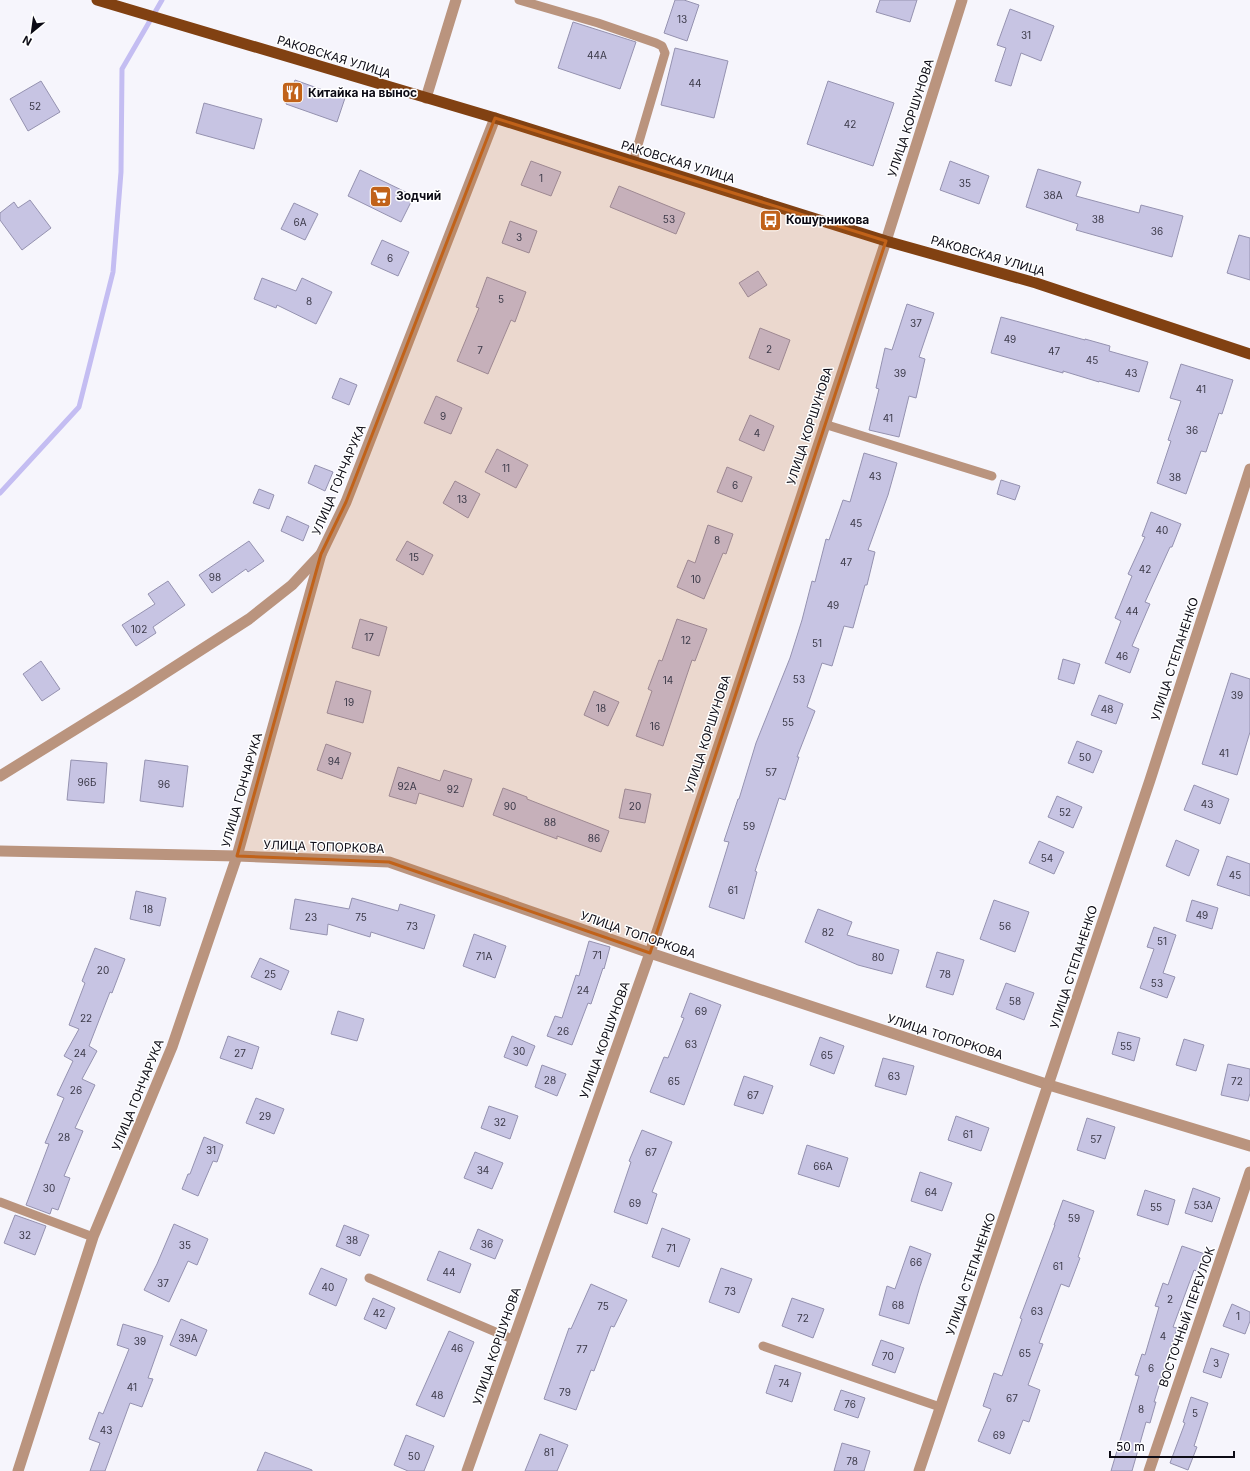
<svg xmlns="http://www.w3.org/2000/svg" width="1250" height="1471" font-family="Inter,sans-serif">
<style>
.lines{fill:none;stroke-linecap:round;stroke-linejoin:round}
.stream{stroke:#c4bdf2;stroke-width:5}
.building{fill:#c7c4e3;stroke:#9592b0}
.service{stroke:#ba947e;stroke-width:9}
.minor{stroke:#ba947e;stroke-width:11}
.tertiary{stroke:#ba947e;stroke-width:11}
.primary{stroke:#814112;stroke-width:11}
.marked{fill:#c16219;fill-opacity:0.2;stroke:#c16219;stroke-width:3;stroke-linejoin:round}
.labels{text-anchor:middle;stroke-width:3;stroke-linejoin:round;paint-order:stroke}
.number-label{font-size:10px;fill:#3b3948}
.street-label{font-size:12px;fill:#0c0b15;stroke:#fff}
.poi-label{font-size:12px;font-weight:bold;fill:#0c0b15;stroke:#fff;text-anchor:start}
</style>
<rect width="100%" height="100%" fill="#f6f5fc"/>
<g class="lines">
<path class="stream" d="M0,493L79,407L113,272L121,172L122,69L162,0"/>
</g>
<g class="building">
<path d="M675,0H684L699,5L687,41L664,33Z"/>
<path d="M880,0H917L910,22L876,12Z"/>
<path d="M1010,9L1054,26L1041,61L1021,53L1011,86L995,81L1006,48L997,45Z"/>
<path d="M573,22L636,42L620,89L558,68Z"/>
<path d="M675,48L728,61L714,118L661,105Z"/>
<path d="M295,80L345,98L337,122L286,104Z"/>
<path d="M41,81L60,112L28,131L10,99Z"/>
<path d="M828,81L894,103L873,166L807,144Z"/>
<path d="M204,103L262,119L254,149L196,133Z"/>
<path d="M531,161L561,172L551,196L521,185Z"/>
<path d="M950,161L989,176L979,204L940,190Z"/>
<path d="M1038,169L1081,182L1076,196L1139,213L1141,205L1183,216L1172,257L1076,230L1078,224L1026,207Z"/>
<path d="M360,170L414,196L401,222L348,196Z"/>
<path d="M619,186L685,213L676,234L610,207Z"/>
<path d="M30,200L51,228L22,250L0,220V213L14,202L18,208Z"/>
<path d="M294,203L318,214L305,240L281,229Z"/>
<path d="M510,221L537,231L529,253L502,243Z"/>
<path d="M1239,235L1250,238V280L1227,273Z"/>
<path d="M382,240L409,252L398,276L371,264Z"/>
<path d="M758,271L767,285L748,297L739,283Z"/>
<path d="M487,277L526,292L515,322L511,320L488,374L457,361L479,308L476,307Z"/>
<path d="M262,278L296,291L302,278L332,292L316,324L277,305L276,308L254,299Z"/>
<path d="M907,304L934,313L919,357L925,359L916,398L909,396L899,437L869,430L879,389L876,388L885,348L892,350Z"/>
<path d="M1001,317L1085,340V339L1110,346L1109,351L1148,362L1139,392L1099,381V382L1063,371V373L991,353Z"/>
<path d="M760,328L790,340L779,370L749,358Z"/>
<path d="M1181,364L1233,380L1222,414L1219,413L1206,452L1201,451L1186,494L1157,483L1171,441L1168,440L1181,401L1170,398Z"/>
<path d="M340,378L357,385L349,405L332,398Z"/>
<path d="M436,396L462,408L451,434L424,423Z"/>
<path d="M750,415L774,426L764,451L739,440Z"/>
<path d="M497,449L528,465L516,488L485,472Z"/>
<path d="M864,453L897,463L888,495L868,550L875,552L867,585H865L853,628L844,626L832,666L822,663L807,707L815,711L797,757H799L785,800L779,798L755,871L757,872L744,919L709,907L729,842L724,841L738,799H739L756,743L790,658L802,620L812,581L815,582L826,539L829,540L843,500L850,502Z"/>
<path d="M315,465L333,472L325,491L308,483Z"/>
<path d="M727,467L752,477L742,502L717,492Z"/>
<path d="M1001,480L1020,486L1015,500L997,494Z"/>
<path d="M455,481L480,494L468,518L443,503Z"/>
<path d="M259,489L274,495L269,509L253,503Z"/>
<path d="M1151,512L1181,524L1172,547H1170L1145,602L1150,604L1132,646L1139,649L1130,673L1105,663L1121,621L1115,618L1132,576L1128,574L1145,537L1142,536Z"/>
<path d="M287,516L309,526L303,541L281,531Z"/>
<path d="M708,525L733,534L726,554L723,553L704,599L677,587L688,560L695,563Z"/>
<path d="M249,541L264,561L248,572L246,569L212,593L199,575Z"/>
<path d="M407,541L433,555L423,575L396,560Z"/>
<path d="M168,581L185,605L153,627L156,633L136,646L122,625L155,604L148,594Z"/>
<path d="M360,619L387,627L379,656L352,648Z"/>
<path d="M677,619L707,629L695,661L692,660L663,746L636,736L652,691L648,689L659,660L662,661Z"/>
<path d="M1063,659L1080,664L1074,684L1058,679Z"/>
<path d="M41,661L60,689L42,701L23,674Z"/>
<path d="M1231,673L1250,679V732L1237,775L1202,764Z"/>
<path d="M336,681L371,691L363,723L327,713Z"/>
<path d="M594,691L619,702L608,726L584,715Z"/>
<path d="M1099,695L1123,704L1116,724L1091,715Z"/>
<path d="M1077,741L1102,751L1093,773L1068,763Z"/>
<path d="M326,744L351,753L342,779L317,770Z"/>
<path d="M71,760L107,763L104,803L67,800Z"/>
<path d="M145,760L188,766L183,807L140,801Z"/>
<path d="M398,767L440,781L444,770L472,779L463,807L419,793L416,804L389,796Z"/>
<path d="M1194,785L1229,799L1220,824L1184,810Z"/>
<path d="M503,788L527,797V799L609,831L601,852L557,836V839L493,815Z"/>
<path d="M625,789L651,794L645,823L619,818Z"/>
<path d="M1057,796L1082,807L1073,828L1048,817Z"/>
<path d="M1176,840L1199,850L1189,876L1166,866Z"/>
<path d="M1039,841L1064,852L1054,874L1029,863Z"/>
<path d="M1227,856L1250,864V896L1217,885Z"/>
<path d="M136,891L166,898L160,926L130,919Z"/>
<path d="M352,898L398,911L400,904L435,915L424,949L371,932L370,937L328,924L327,935L290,929L295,899L349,909Z"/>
<path d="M994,900L1029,912L1015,952L980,939Z"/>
<path d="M1192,900L1218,908L1212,929L1186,921Z"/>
<path d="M818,909L852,922L847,935L899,950L892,974L858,965L805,942Z"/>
<path d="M1154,927L1176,935L1163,973L1175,977L1167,998L1140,988L1154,949L1147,947Z"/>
<path d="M474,934L506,946L495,978L463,966Z"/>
<path d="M589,941L610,947L604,969L603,968L591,1004L588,1003L572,1045L547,1036L555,1016L562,1018L576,975L579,976Z"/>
<path d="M95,948L125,959L112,993L110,992L89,1046L97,1051L82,1079L95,1085L75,1128L83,1131L64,1176L70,1178L58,1210L52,1208L50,1214L26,1205L49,1144L45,1143L64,1098L57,1095L73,1061L64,1056L79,1029L69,1025L85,983L82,981Z"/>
<path d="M937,952L964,960L953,995L926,987Z"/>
<path d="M260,958L289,971L281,990L251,977Z"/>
<path d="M1006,983L1034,993L1024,1020L996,1009Z"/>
<path d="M690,993L721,1005L684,1105L650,1092L664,1057L668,1058L684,1018L681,1017Z"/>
<path d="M338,1011L364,1019L357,1041L331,1034Z"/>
<path d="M1118,1032L1140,1038L1134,1061L1112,1054Z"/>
<path d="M228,1036L259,1047L252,1069L220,1058Z"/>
<path d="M512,1036L535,1046L527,1066L504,1057Z"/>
<path d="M820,1037L844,1046L834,1074L810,1065Z"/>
<path d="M1184,1039L1204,1045L1196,1071L1176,1065Z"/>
<path d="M883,1058L914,1066L906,1095L875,1086Z"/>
<path d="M1228,1064L1250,1069V1093L1248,1101L1221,1095Z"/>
<path d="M542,1065L566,1074L557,1096L535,1087Z"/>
<path d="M744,1076L773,1086L763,1114L734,1105Z"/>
<path d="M256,1098L284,1109L274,1134L246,1123Z"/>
<path d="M489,1106L518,1116L510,1139L481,1128Z"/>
<path d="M956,1116L989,1128L981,1151L948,1140Z"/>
<path d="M1087,1118L1115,1127L1105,1159L1077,1150Z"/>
<path d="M642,1130L672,1142L652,1192L657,1194L647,1224L614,1212L631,1162L629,1161Z"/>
<path d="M204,1137L223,1145L217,1162L213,1161L198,1196L182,1189L188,1174H190Z"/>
<path d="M807,1145L848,1158L839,1187L798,1174Z"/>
<path d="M475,1152L503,1163L492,1189L464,1178Z"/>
<path d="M920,1172L952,1183L942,1211L911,1201Z"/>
<path d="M1193,1188L1220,1198L1212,1222L1185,1213Z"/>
<path d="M1145,1190L1175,1200L1168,1225L1137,1215Z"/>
<path d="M1063,1200L1094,1211L1078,1257L1080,1258L1069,1287L1061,1284L1039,1343L1043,1344L1028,1385L1040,1390L1029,1422L1023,1420L1010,1454L978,1441L991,1409L983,1406L994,1373L1002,1376L1022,1319L1020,1318L1055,1225H1054Z"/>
<path d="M15,1215L46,1226L35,1255L4,1243Z"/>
<path d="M174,1224L208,1239L197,1265L188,1261L169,1302L144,1290L157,1264Z"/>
<path d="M344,1225L369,1235L360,1256L336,1246Z"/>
<path d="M662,1228L690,1239L679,1267L652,1257Z"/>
<path d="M478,1229L503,1240L495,1259L470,1249Z"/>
<path d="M910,1246L931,1254L920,1286L909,1324L879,1315L887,1286L895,1289Z"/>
<path d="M1182,1246L1205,1254L1199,1272L1194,1270L1173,1327L1177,1328L1154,1402H1156L1150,1423L1146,1422L1132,1471H1111L1139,1376L1135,1375L1142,1354L1145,1355L1159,1307L1155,1306L1163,1283L1168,1285Z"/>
<path d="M439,1251L471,1264L460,1293L427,1280Z"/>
<path d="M321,1268L347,1279L336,1306L309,1294Z"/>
<path d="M721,1268L752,1279L739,1313L709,1302Z"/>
<path d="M591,1284L627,1300L614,1327L611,1326L594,1371L591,1370L576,1410L544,1399L569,1328L571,1329Z"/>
<path d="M373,1298L395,1308L386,1329L364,1319Z"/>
<path d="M792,1298L824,1309L813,1338L782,1326Z"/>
<path d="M1232,1304L1250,1312V1321L1245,1334L1223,1326Z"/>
<path d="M181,1319L207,1330L196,1356L170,1345Z"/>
<path d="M123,1324L163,1336L148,1378L153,1379L142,1407L130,1403L105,1471H90L100,1443L89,1439L99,1412L103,1414L129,1349L117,1345Z"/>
<path d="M449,1331L474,1342L444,1417L416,1405Z"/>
<path d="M881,1340L904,1348L895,1373L872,1365Z"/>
<path d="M1211,1348L1229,1354L1221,1378L1203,1372Z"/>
<path d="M775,1365L801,1373L792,1402L766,1393Z"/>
<path d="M841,1390L865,1398L858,1418L834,1410Z"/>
<path d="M1191,1397L1208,1403L1194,1446L1197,1447L1188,1470L1170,1463L1185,1423L1183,1422Z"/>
<path d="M540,1434L568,1445L557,1471H525Z"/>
<path d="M406,1435L434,1446L424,1471H408L394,1465Z"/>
<path d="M842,1443L870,1451L864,1471H834Z"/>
<path d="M265,1452L312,1470V1471H257Z"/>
</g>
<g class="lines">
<g class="service">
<path d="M519,0L598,23L656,43L662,46L665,53L633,162"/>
<path d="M824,424L992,476"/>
<path d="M0,1202L93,1237"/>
<path d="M369,1278L512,1339"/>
<path d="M763,1346L940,1407"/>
</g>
<g class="minor">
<path d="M426,98L456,0"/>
<path d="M0,851L237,856L389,862L650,953L1049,1085L1250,1146"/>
<path d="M18,1471L93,1237L172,1047L237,856L321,554"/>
<path d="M467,1471L650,953L886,241L962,0"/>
<path d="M919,1471L1150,780L1250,469"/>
<path d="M1149,1471L1250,1172"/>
</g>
<path class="tertiary" d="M0,776L134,693L249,619L292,585L321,554L346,502L495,118"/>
<path class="primary" d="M97,0L495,118L886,241L1036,283L1250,354"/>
</g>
<path class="marked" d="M495,118L886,241L650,953L389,862L237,856L321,554L346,502Z"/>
<defs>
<symbol id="restaurant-square" viewBox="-11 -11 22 22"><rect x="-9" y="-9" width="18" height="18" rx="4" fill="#c16219" stroke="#fff"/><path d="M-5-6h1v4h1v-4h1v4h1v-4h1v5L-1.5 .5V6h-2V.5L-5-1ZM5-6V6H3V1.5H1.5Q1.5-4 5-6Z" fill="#fff"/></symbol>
<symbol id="supermarket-square" viewBox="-11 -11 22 22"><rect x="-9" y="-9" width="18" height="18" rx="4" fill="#c16219" stroke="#fff"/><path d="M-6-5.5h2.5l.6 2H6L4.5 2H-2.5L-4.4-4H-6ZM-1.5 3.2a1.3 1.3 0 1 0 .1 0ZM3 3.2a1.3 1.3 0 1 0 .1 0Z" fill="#fff"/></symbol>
<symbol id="bus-square" viewBox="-11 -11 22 22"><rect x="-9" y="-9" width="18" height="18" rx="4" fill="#c16219" stroke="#fff"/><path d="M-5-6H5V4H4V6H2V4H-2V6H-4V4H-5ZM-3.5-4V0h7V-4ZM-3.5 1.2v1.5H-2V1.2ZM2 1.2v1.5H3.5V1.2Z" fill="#fff"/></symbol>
</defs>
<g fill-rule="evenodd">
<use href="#restaurant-square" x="280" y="80" width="25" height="25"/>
<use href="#supermarket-square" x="368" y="184" width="25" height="25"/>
<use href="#bus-square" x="758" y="208" width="25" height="25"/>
</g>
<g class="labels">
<g class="number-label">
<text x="682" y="23">13</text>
<text x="1026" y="39">31</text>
<text x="597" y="59">44А</text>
<text x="695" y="87">44</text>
<text x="35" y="110">52</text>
<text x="850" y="128">42</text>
<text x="541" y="182">1</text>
<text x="965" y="187">35</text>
<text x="1053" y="199">38А</text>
<text x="669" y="223">53</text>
<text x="1098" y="223">38</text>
<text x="300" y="226">6А</text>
<text x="1157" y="235">36</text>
<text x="519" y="241">3</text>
<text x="390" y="262">6</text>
<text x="501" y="303">5</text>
<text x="309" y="305">8</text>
<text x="916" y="327">37</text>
<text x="1010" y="343">49</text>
<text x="769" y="353">2</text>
<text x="480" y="354">7</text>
<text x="1054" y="355">47</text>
<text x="1092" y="364">45</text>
<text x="900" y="377">39</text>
<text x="1131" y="377">43</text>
<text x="1201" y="393">41</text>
<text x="443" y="420">9</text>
<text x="888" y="422">41</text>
<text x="1192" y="434">36</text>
<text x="757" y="437">4</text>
<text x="506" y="472">11</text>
<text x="875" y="480">43</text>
<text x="1175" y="481">38</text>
<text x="735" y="489">6</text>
<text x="462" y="503">13</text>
<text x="856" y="527">45</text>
<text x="1162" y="534">40</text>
<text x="717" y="544">8</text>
<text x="414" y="561">15</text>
<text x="846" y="566">47</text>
<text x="1145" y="573">42</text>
<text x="215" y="581">98</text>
<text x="696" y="583">10</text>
<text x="833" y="609">49</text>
<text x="1132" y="615">44</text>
<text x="139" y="633">102</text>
<text x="369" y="641">17</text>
<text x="686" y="644">12</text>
<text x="817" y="647">51</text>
<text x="1122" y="660">46</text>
<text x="799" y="683">53</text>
<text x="668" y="684">14</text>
<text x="1237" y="699">39</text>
<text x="349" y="706">19</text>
<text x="601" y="712">18</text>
<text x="1107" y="713">48</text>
<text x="788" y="726">55</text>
<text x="655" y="730">16</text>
<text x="1224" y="757">41</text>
<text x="1085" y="761">50</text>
<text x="334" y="765">94</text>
<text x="771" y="776">57</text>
<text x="87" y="786">96Б</text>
<text x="164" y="788">96</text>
<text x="407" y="790">92А</text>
<text x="453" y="793">92</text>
<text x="1207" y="808">43</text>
<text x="510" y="810">90</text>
<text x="635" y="810">20</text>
<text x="1065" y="816">52</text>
<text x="550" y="826">88</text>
<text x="749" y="830">59</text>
<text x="594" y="842">86</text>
<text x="1047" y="862">54</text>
<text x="1235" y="879">45</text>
<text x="733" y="894">61</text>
<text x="148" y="913">18</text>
<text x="1202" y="919">49</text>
<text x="311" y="921">23</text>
<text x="361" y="921">75</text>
<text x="412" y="930">73</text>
<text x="1005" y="930">56</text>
<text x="828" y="936">82</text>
<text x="1162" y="945">51</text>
<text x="597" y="959">71</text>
<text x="484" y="960">71А</text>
<text x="878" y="961">80</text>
<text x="103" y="974">20</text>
<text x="270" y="978">25</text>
<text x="945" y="978">78</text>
<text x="1157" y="987">53</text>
<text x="583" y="994">24</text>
<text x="1015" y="1005">58</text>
<text x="701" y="1015">69</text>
<text x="86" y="1022">22</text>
<text x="563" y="1035">26</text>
<text x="691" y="1048">63</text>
<text x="1126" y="1050">55</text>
<text x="519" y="1055">30</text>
<text x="80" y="1057">24</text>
<text x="240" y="1057">27</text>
<text x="827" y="1059">65</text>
<text x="894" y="1080">63</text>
<text x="550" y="1084">28</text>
<text x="674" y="1085">65</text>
<text x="1237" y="1085">72</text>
<text x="76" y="1094">26</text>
<text x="753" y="1099">67</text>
<text x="265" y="1120">29</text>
<text x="500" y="1126">32</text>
<text x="968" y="1138">61</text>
<text x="64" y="1141">28</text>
<text x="1096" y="1143">57</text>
<text x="211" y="1154">31</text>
<text x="651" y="1156">67</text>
<text x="823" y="1170">66А</text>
<text x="483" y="1174">34</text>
<text x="49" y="1192">30</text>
<text x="931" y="1196">64</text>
<text x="635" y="1207">69</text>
<text x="1203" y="1209">53А</text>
<text x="1156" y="1211">55</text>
<text x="1074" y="1222">59</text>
<text x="25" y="1239">32</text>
<text x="352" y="1244">38</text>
<text x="487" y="1248">36</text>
<text x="185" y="1249">35</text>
<text x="671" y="1252">71</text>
<text x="916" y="1266">66</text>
<text x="1058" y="1270">61</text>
<text x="449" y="1276">44</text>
<text x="163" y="1287">37</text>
<text x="328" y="1291">40</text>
<text x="730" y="1295">73</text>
<text x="1170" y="1303">2</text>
<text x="898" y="1309">68</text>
<text x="603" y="1310">75</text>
<text x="1037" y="1315">63</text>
<text x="379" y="1317">42</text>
<text x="1238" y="1320">1</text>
<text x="803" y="1322">72</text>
<text x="1163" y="1340">4</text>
<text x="188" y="1342">39А</text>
<text x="140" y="1345">39</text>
<text x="457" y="1352">46</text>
<text x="582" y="1353">77</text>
<text x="1025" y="1357">65</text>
<text x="888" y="1360">70</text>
<text x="1216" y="1367">3</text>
<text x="1151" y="1372">6</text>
<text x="784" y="1387">74</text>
<text x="132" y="1391">41</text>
<text x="565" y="1396">79</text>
<text x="437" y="1399">48</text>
<text x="1012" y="1402">67</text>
<text x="850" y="1408">76</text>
<text x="1141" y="1413">8</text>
<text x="1195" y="1417">5</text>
<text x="106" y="1434">43</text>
<text x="999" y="1439">69</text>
<text x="549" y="1456">81</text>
<text x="414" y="1460">50</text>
<text x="852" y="1465">78</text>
</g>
<g class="street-label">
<text transform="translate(334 57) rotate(17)" y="4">РАКОВСКАЯ УЛИЦА</text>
<text transform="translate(911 118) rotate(-72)" y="4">УЛИЦА КОРШУНОВА</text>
<text transform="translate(678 162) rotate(17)" y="4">РАКОВСКАЯ УЛИЦА</text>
<text transform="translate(988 256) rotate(16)" y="4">РАКОВСКАЯ УЛИЦА</text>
<text transform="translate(810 426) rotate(-72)" y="4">УЛИЦА КОРШУНОВА</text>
<text transform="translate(339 480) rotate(-67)" y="4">УЛИЦА ГОНЧАРУКА</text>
<text transform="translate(1175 659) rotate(-72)" y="4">УЛИЦА СТЕПАНЕНКО</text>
<text transform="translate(708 734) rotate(-72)" y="4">УЛИЦА КОРШУНОВА</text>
<text transform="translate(242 790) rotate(-74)" y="4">УЛИЦА ГОНЧАРУКА</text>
<text transform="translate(324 847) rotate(2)" y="4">УЛИЦА ТОПОРКОВА</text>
<text transform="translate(638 935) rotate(19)" y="4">УЛИЦА ТОПОРКОВА</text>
<text transform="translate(1074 967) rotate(-72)" y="4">УЛИЦА СТЕПАНЕНКО</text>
<text transform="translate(945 1037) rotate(18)" y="4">УЛИЦА ТОПОРКОВА</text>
<text transform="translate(605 1040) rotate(-70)" y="4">УЛИЦА КОРШУНОВА</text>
<text transform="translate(138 1095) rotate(-68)" y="4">УЛИЦА ГОНЧАРУКА</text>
<text transform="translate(971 1274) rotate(-71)" y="4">УЛИЦА СТЕПАНЕНКО</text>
<text transform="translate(1187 1317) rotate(-71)" y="4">ВОСТОЧНЫЙ ПЕРЕУЛОК</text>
<text transform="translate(497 1346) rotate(-71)" y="4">УЛИЦА КОРШУНОВА</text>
</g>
<g class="poi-label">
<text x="308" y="97">Китайка на вынос</text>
<text x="396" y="200">Зодчий</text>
<text x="786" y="224">Кошурникова</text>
</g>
</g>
<g transform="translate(32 32) rotate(209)" stroke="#ffffff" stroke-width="3" paint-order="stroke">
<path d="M0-3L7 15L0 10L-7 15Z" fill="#0c0b15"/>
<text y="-6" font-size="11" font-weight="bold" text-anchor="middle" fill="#0c0b15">N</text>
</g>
<path d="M1110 1451v6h124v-6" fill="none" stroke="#0c0b15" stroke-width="2"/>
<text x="1116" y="1451" font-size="12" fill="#0c0b15" stroke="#ffffff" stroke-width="3" paint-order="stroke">50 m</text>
</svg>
